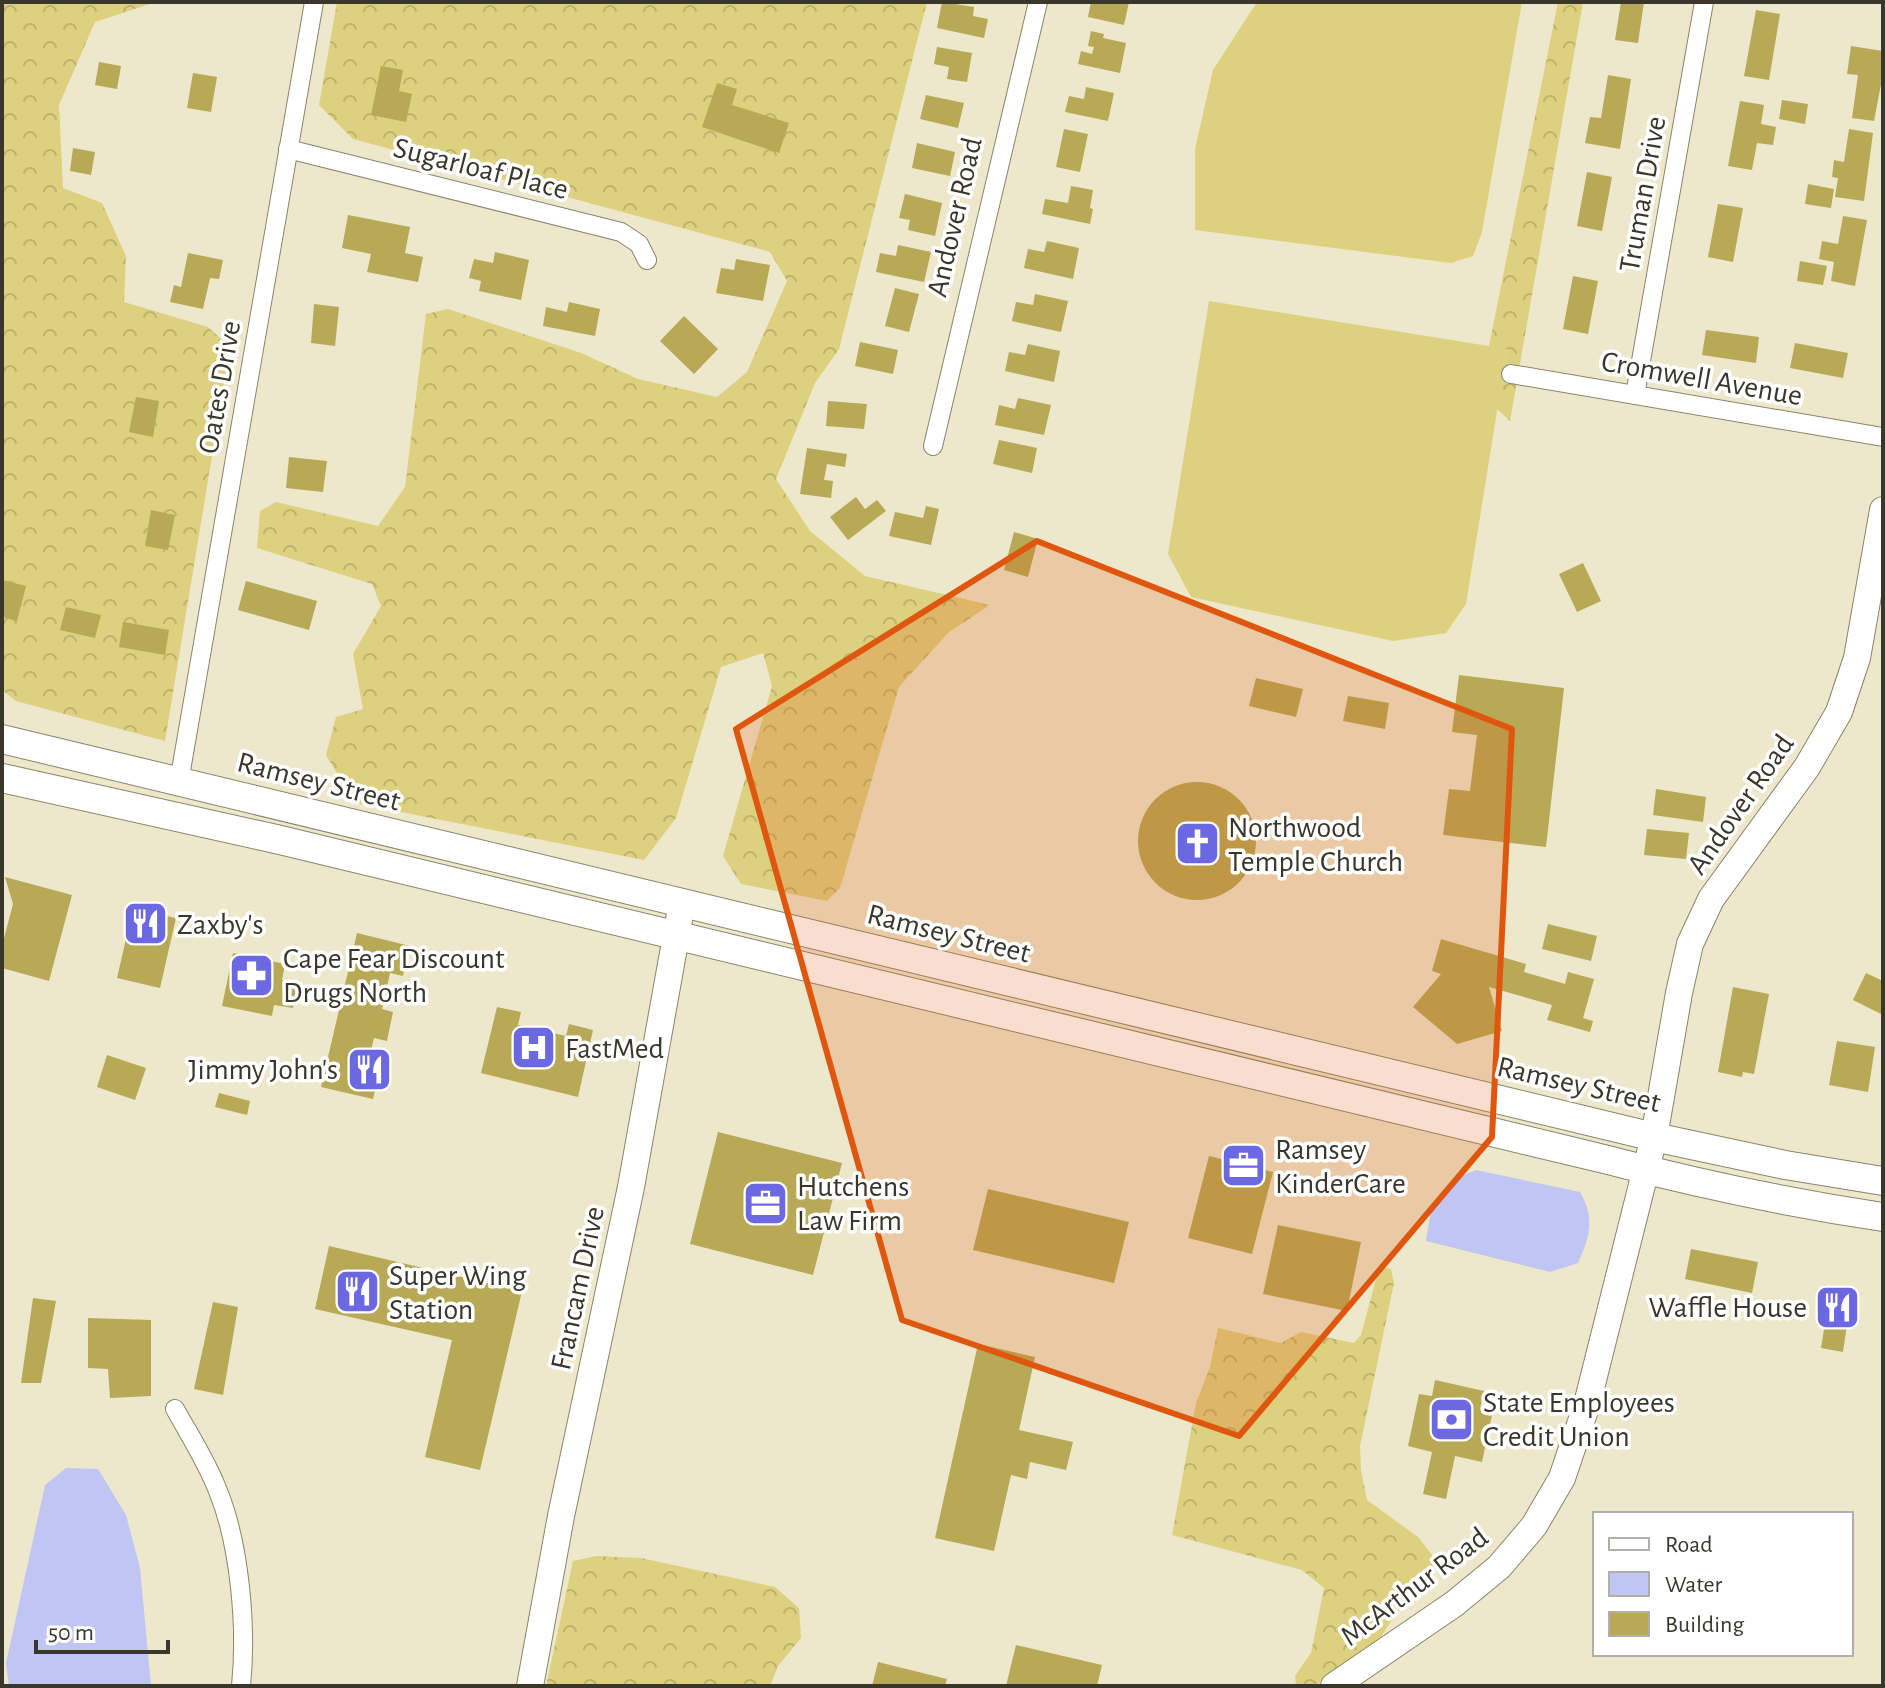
<svg xmlns="http://www.w3.org/2000/svg" width="1885" height="1688" font-family="'Alegreya Sans',sans-serif">
<style>
.forest{fill:url(#forest-crowns)}
.pitch{fill:#ddd07e}
.water{fill:#c1c5f3}
.building{fill:#b7a955}
.lines{fill:none;stroke-linecap:round;stroke-linejoin:round}
.street-casing{stroke:#89856a;stroke-width:20}
.secondary-casing{stroke:#89856a;stroke-width:28}
.primary-casing{stroke:#89856a;stroke-width:30}
.street{stroke:#fff;stroke-width:18}
.secondary{stroke:#fff;stroke-width:26}
.primary{stroke:#fff;stroke-width:28}
.marked{fill:#df570e;fill-opacity:0.2;stroke:#df570e;stroke-width:6;stroke-linejoin:round}
.labels{text-anchor:middle;stroke-width:7;stroke-linejoin:round;paint-order:stroke}
.street-label{font-size:30px;fill:#39372b;stroke:#fff}
.poi-label{font-size:30px;fill:#39372b;stroke:#fff;text-anchor:start}
</style>
<defs>
<pattern id="forest-crowns" width="20" height="18" patternUnits="userSpaceOnUse" patternTransform="scale(2)"><rect width="20" height="18" fill="#ddd07e"/><path d="M2 6a3 3 0 1 1 6 0M12 15a3 3 0 1 1 6 0" fill="none" stroke="#beb36d"/></pattern>
</defs>
<rect width="100%" height="100%" fill="#ede8cb"/>
<g class="forest">
<path d="M2,2H156L95,22L59,105L63,188L102,203L126,256L124,302L208,327L230,347L165,741L16,701L2,690Z"/>
<path d="M337,2H927L839,349L815,383L776,479L810,531L865,576L990,605L949,632L899,687L840,888L827,901L741,884L723,856L772,686L763,653L721,667L676,818L644,860L355,803L326,755L336,717L363,709L353,654L381,606L372,584L257,548L260,511L276,502L378,526L405,487L426,314L448,309L581,353L638,379L717,397L747,372L787,281L770,252L353,139L319,105Z"/>
<path d="M1558,2H1583L1510,421L1497,409L1507,350L1489,346Z"/>
<path d="M1383,1267L1391,1269L1394,1283L1360,1446L1361,1470L1367,1500L1418,1537L1432,1555L1434,1580L1396,1613L1374,1648L1328,1675L1316,1686L1296,1685L1295,1676L1311,1653L1324,1588L1302,1570L1172,1535L1196,1403L1210,1367L1218,1328L1281,1343L1301,1332L1354,1343L1361,1335L1378,1272Z"/>
<path d="M596,1556L641,1558L775,1587L799,1608L801,1638L778,1666L770,1686H546L573,1561Z"/>
</g>
<g class="pitch">
<path d="M1257,2H1522L1482,232L1473,256L1451,263L1195,230V149L1213,70Z"/>
<path d="M1209,301L1507,349L1466,604L1446,633L1393,641L1191,597L1168,554Z"/>
</g>
<g class="water">
<path d="M1476,1170L1580,1192C1595,1218 1590,1236 1578,1263L1550,1272L1426,1241L1431,1210L1459,1177Z"/>
<path d="M66,1468L98,1469L126,1515L140,1568L151,1686H9L6,1663L45,1485Z"/>
</g>
<g class="building">
<path d="M942,2L974,7L973,16L988,19L984,38L937,28Z"/>
<path d="M1091,2H1129L1124,25L1088,17Z"/>
<path d="M1621,2H1644L1638,43L1615,40Z"/>
<path d="M1756,10L1780,14L1769,80L1744,76Z"/>
<path d="M1091,31L1104,34L1103,38L1126,43L1120,73L1078,64L1081,51L1092,54L1094,47L1088,46Z"/>
<path d="M1851,46L1883,51V74L1874,121L1852,118L1858,75L1847,74Z"/>
<path d="M937,47L972,53L967,82L947,79L949,67L934,64Z"/>
<path d="M99,62L121,66L117,89L95,85Z"/>
<path d="M381,66L403,70L399,91L412,94L406,122L371,115Z"/>
<path d="M193,73L217,77L211,112L187,108Z"/>
<path d="M1608,75L1631,79L1620,149L1585,143L1590,117L1601,118Z"/>
<path d="M717,83L737,89L732,105L789,123L779,153L702,127Z"/>
<path d="M1086,87L1114,93L1108,121L1065,112L1069,96L1084,99Z"/>
<path d="M926,95L964,103L958,128L920,119Z"/>
<path d="M1782,100L1808,104L1805,124L1779,119Z"/>
<path d="M1740,101L1764,105L1761,124L1776,127L1773,145L1757,143L1752,170L1728,166Z"/>
<path d="M1064,129L1088,134L1080,172L1056,167Z"/>
<path d="M1849,129L1873,133L1864,201L1835,197L1838,178L1832,177L1834,160L1844,162Z"/>
<path d="M917,143L955,152L950,176L912,168Z"/>
<path d="M73,148L95,152L91,175L70,171Z"/>
<path d="M1587,172L1612,177L1602,231L1577,226Z"/>
<path d="M1808,184L1834,189L1831,208L1805,204Z"/>
<path d="M1071,186L1093,190L1090,208L1093,209L1090,224L1042,214L1045,199L1068,203Z"/>
<path d="M905,194L942,203L935,236L908,230L910,220L899,218Z"/>
<path d="M1718,204L1743,208L1733,262L1708,257Z"/>
<path d="M348,215L410,227L405,253L423,257L418,282L367,272L371,254L342,248Z"/>
<path d="M1843,216L1867,220L1855,286L1831,281L1834,262L1819,259L1822,241L1838,244Z"/>
<path d="M1047,241L1079,248L1073,279L1024,268L1028,249L1044,252Z"/>
<path d="M898,245L931,252L924,282L876,272L880,253L896,256Z"/>
<path d="M495,252L529,260L521,300L479,291L481,281L469,278L474,259L493,263Z"/>
<path d="M188,253L223,260L219,279L210,278L203,309L170,302L174,285L181,287Z"/>
<path d="M736,259L770,265L763,301L716,293L721,268L734,270Z"/>
<path d="M1800,261L1827,266L1823,285L1797,281Z"/>
<path d="M1573,276L1598,281L1588,334L1563,329Z"/>
<path d="M895,288L919,294L909,332L885,326Z"/>
<path d="M1035,294L1068,301L1061,332L1012,321L1016,302L1033,305Z"/>
<path d="M569,302L600,309L595,336L543,326L546,307L567,312Z"/>
<path d="M314,304L339,307L335,346L311,343Z"/>
<path d="M684,316L718,349L694,374L660,341Z"/>
<path d="M1706,330L1759,337L1756,363L1702,355Z"/>
<path d="M860,342L898,350L893,374L855,366Z"/>
<path d="M1795,343L1848,353L1843,378L1790,368Z"/>
<path d="M1028,344L1060,351L1054,382L1005,371L1009,352L1025,355Z"/>
<path d="M136,397L159,401L153,437L129,432Z"/>
<path d="M1018,398L1051,405L1044,435L995,425L999,405L1015,409Z"/>
<path d="M828,401L867,404L864,429L826,426Z"/>
<path d="M999,440L1037,448L1032,473L993,464Z"/>
<path d="M807,448L847,454L845,467L827,464L824,480L833,481L831,498L800,494Z"/>
<path d="M289,457L327,461L323,492L286,488Z"/>
<path d="M856,497L865,509L877,500L886,511L848,540L830,517Z"/>
<path d="M926,506L939,509L931,545L889,536L895,512L923,518Z"/>
<path d="M151,510L175,515L168,550L145,546Z"/>
<path d="M1014,532L1038,539L1028,577L1004,570Z"/>
<path d="M1583,563L1601,601L1577,612L1559,574Z"/>
<path d="M2,580L26,586L17,621L2,617Z"/>
<path d="M246,581L317,601L309,630L238,610Z"/>
<path d="M66,607L101,615L95,638L60,630Z"/>
<path d="M123,622L169,630L165,655L119,647Z"/>
<path d="M1459,675L1564,688L1546,847L1443,835L1449,789L1470,791L1477,735L1452,732Z"/>
<path d="M1256,678L1303,689L1296,717L1249,706Z"/>
<path d="M1348,696L1389,703L1385,729L1343,721Z"/>
<circle cx="1197" cy="841" r="59"/>
<path d="M1656,789L1706,797L1703,822L1653,815Z"/>
<path d="M1647,829L1689,833L1686,859L1644,855Z"/>
<path d="M5,877L72,895L49,981L2,968V946L13,904Z"/>
<path d="M148,912L176,918L160,988L117,978L128,930Z"/>
<path d="M1548,924L1597,936L1591,961L1542,949Z"/>
<path d="M357,933L410,946L403,976L390,973L382,1009L393,1012L387,1041L374,1038L364,1079L377,1082L373,1099L321,1087Z"/>
<path d="M1441,939L1526,964L1524,972L1565,984L1568,972L1594,979L1583,1018L1593,1021L1590,1032L1547,1020L1552,1005L1489,987L1502,1031L1457,1044L1413,1007L1441,974L1432,971Z"/>
<path d="M233,953L285,964L282,980L298,983L293,1008L274,1005L272,1016L222,1006Z"/>
<path d="M1866,973L1883,981V1015L1853,1000Z"/>
<path d="M1733,987L1769,994L1754,1074L1743,1072L1742,1077L1718,1072Z"/>
<path d="M497,1007L521,1012L518,1025L566,1036L569,1024L593,1030L578,1097L481,1073Z"/>
<path d="M1837,1041L1875,1047L1868,1092L1829,1085Z"/>
<path d="M107,1055L146,1068L135,1100L97,1087Z"/>
<path d="M219,1093L250,1101L247,1115L215,1107Z"/>
<path d="M718,1132L842,1163L813,1275L690,1244Z"/>
<path d="M1209,1156L1273,1172L1252,1254L1188,1238Z"/>
<path d="M988,1189L1129,1222L1114,1283L973,1250Z"/>
<path d="M1278,1225L1361,1242L1347,1311L1263,1294Z"/>
<path d="M329,1246L522,1291L480,1470L425,1457L452,1340L315,1309Z"/>
<path d="M1691,1249L1758,1262L1752,1293L1685,1279Z"/>
<path d="M1831,1287L1852,1291L1843,1352L1821,1348Z"/>
<path d="M33,1298L56,1301L41,1383H21Z"/>
<path d="M213,1302L238,1307L223,1395L194,1389Z"/>
<path d="M88,1318L151,1320V1396L110,1398L108,1369L88,1368Z"/>
<path d="M978,1344L1035,1357L1019,1430L1073,1442L1066,1470L1030,1462L1027,1479L1011,1475L994,1551L935,1538Z"/>
<path d="M1435,1380L1484,1391L1480,1409L1492,1415L1482,1462L1455,1456L1446,1499L1423,1494L1432,1452L1408,1446L1419,1394L1432,1396Z"/>
<path d="M1016,1645L1102,1665L1097,1686H1006Z"/>
<path d="M878,1662L947,1679L945,1686H872Z"/>
</g>
<g class="lines">
<defs>
<g id="street">
<path d="M288,149L621,232L639,244L647,260"/>
<path d="M1511,374L1883,437"/>
<path d="M1635,395L1704,2"/>
<path d="M933,446L1038,2"/>
<path d="M179,782L314,2"/>
<path d="M175,1409C190,1436 207,1462 218,1491C240,1545 247,1628 241,1686"/>
</g>
<g id="secondary">
<path d="M530,1686L561,1516L631,1187L682,903"/>
<path d="M1334,1686L1454,1604L1499,1567L1534,1526L1562,1478L1587,1404L1654,1137L1679,993L1690,944L1711,899L1807,767L1839,712L1857,658L1883,510"/>
</g>
<g id="primary">
<path d="M2,739L1654,1137L1785,1165L1883,1181"/>
<path d="M2,778L276,839L1608,1160C1699,1184 1790,1203 1883,1217"/>
</g>
</defs>
<use href="#street" class="street-casing"/>
<use href="#secondary" class="secondary-casing"/>
<use href="#primary" class="primary-casing"/>
<use href="#street" class="street"/>
<use href="#secondary" class="secondary"/>
<use href="#primary" class="primary"/>
</g>
<path class="marked" d="M1037,541L1512,729L1492,1137L1239,1436L902,1320L736,729Z"/>
<defs>
<symbol id="church-square" viewBox="-11 -11 22 22"><rect x="-9" y="-9" width="18" height="18" rx="4" fill="#6c68e2" stroke="#fff"/><path d="M-1.2-6h2.4v3.5h3.3v2.4h-3.3V6h-2.4V-.1h-3.3v-2.4h3.3Z" fill="#fff"/></symbol>
<symbol id="restaurant-square" viewBox="-11 -11 22 22"><rect x="-9" y="-9" width="18" height="18" rx="4" fill="#6c68e2" stroke="#fff"/><path d="M-5-6h1v4h1v-4h1v4h1v-4h1v5L-1.5 .5V6h-2V.5L-5-1ZM5-6V6H3V1.5H1.5Q1.5-4 5-6Z" fill="#fff"/></symbol>
<symbol id="pharmacy-square" viewBox="-11 -11 22 22"><rect x="-9" y="-9" width="18" height="18" rx="4" fill="#6c68e2" stroke="#fff"/><path d="M-2-6h4v4h4v4h-4v4h-4v-4h-4v-4h4Z" fill="#fff"/></symbol>
<symbol id="hospital-square" viewBox="-11 -11 22 22"><rect x="-9" y="-9" width="18" height="18" rx="4" fill="#6c68e2" stroke="#fff"/><path d="M-5-5h3v3.5h4V-5h3V5h-3V1.5h-4V5h-3Z" fill="#fff"/></symbol>
<symbol id="office-square" viewBox="-11 -11 22 22"><rect x="-9" y="-9" width="18" height="18" rx="4" fill="#6c68e2" stroke="#fff"/><path d="M-6-3h4V-5.5h4V-3h4V5H-6ZM-1-4.5V-3h2v-1.5ZM-6 0V1H6V0Z" fill="#fff"/></symbol>
<symbol id="bank-square" viewBox="-11 -11 22 22"><rect x="-9" y="-9" width="18" height="18" rx="4" fill="#6c68e2" stroke="#fff"/><path d="M-6-4H6V4H-6ZM0-2.3a2.3 2.3 0 1 0 0 4.6a2.3 2.3 0 1 0 0-4.6Z" fill="#fff"/></symbol>
</defs>
<g fill-rule="evenodd">
<use href="#church-square" x="1172" y="818" width="51" height="51"/>
<use href="#restaurant-square" x="120" y="898" width="51" height="51"/>
<use href="#pharmacy-square" x="226" y="950" width="51" height="51"/>
<use href="#hospital-square" x="508" y="1022" width="51" height="51"/>
<use href="#restaurant-square" x="344" y="1044" width="51" height="51"/>
<use href="#office-square" x="1218" y="1140" width="51" height="51"/>
<use href="#office-square" x="740" y="1178" width="51" height="51"/>
<use href="#restaurant-square" x="332" y="1266" width="51" height="51"/>
<use href="#restaurant-square" x="1812" y="1282" width="51" height="51"/>
<use href="#bank-square" x="1426" y="1394" width="51" height="51"/>
</g>
<g class="labels">
<g class="street-label">
<text transform="translate(481 168) rotate(14)" y="10">Sugarloaf Place</text>
<text transform="translate(1642 194) rotate(-80)" y="10">Truman Drive</text>
<text transform="translate(954 217) rotate(-77)" y="10">Andover Road</text>
<text transform="translate(1702 378) rotate(10)" y="10">Cromwell Avenue</text>
<text transform="translate(219 387) rotate(-80)" y="10">Oates Drive</text>
<text transform="translate(319 781) rotate(14)" y="10">Ramsey Street</text>
<text transform="translate(1740 804) rotate(-55)" y="10">Andover Road</text>
<text transform="translate(949 933) rotate(14)" y="10">Ramsey Street</text>
<text transform="translate(1579 1084) rotate(13)" y="10">Ramsey Street</text>
<text transform="translate(577 1288) rotate(-78)" y="10">Francam Drive</text>
<text transform="translate(1414 1586) rotate(-37)" y="10">McArthur Road</text>
</g>
<g class="poi-label">
<text x="1228" y="837">Northwood<tspan x="1228" dy="34">Temple Church</tspan></text>
<text x="177" y="934">Zaxby's</text>
<text x="283" y="968">Cape Fear Discount<tspan x="283" dy="34">Drugs North</tspan></text>
<text x="565" y="1058">FastMed</text>
<text x="338" y="1079" text-anchor="end">Jimmy John's</text>
<text x="1275" y="1159">Ramsey<tspan x="1275" dy="34">KinderCare</tspan></text>
<text x="797" y="1196">Hutchens<tspan x="797" dy="34">Law Firm</tspan></text>
<text x="389" y="1285">Super Wing<tspan x="389" dy="34">Station</tspan></text>
<text x="1807" y="1317" text-anchor="end">Waffle House</text>
<text x="1483" y="1412">State Employees<tspan x="1483" dy="34">Credit Union</tspan></text>
</g>
</g>
<rect width="1885" height="1688" fill="none" stroke="#39372b" stroke-width="8"/>
<rect x="1593" y="1512" width="260" height="144" fill="#ffffff" stroke="#b0afaa" stroke-width="2"/>
<rect x="1609" y="1538" width="40" height="12" fill="#ffffff" stroke="#b0afaa" stroke-width="2"/>
<text x="1665" y="1552" font-size="24" fill="#39372b">Road</text>
<rect x="1609" y="1572" width="40" height="24" fill="#c1c5f3" stroke="#b0afaa" stroke-width="2"/>
<text x="1665" y="1592" font-size="24" fill="#39372b">Water</text>
<rect x="1609" y="1612" width="40" height="24" fill="#b7a955" stroke="#b0afaa" stroke-width="2"/>
<text x="1665" y="1632" font-size="24" fill="#39372b">Building</text>
<path d="M36 1640v12h132v-12" fill="none" stroke="#39372b" stroke-width="4"/>
<text x="48" y="1640" font-size="24" fill="#39372b" stroke="#ffffff" stroke-width="6" paint-order="stroke">50 m</text>
</svg>
